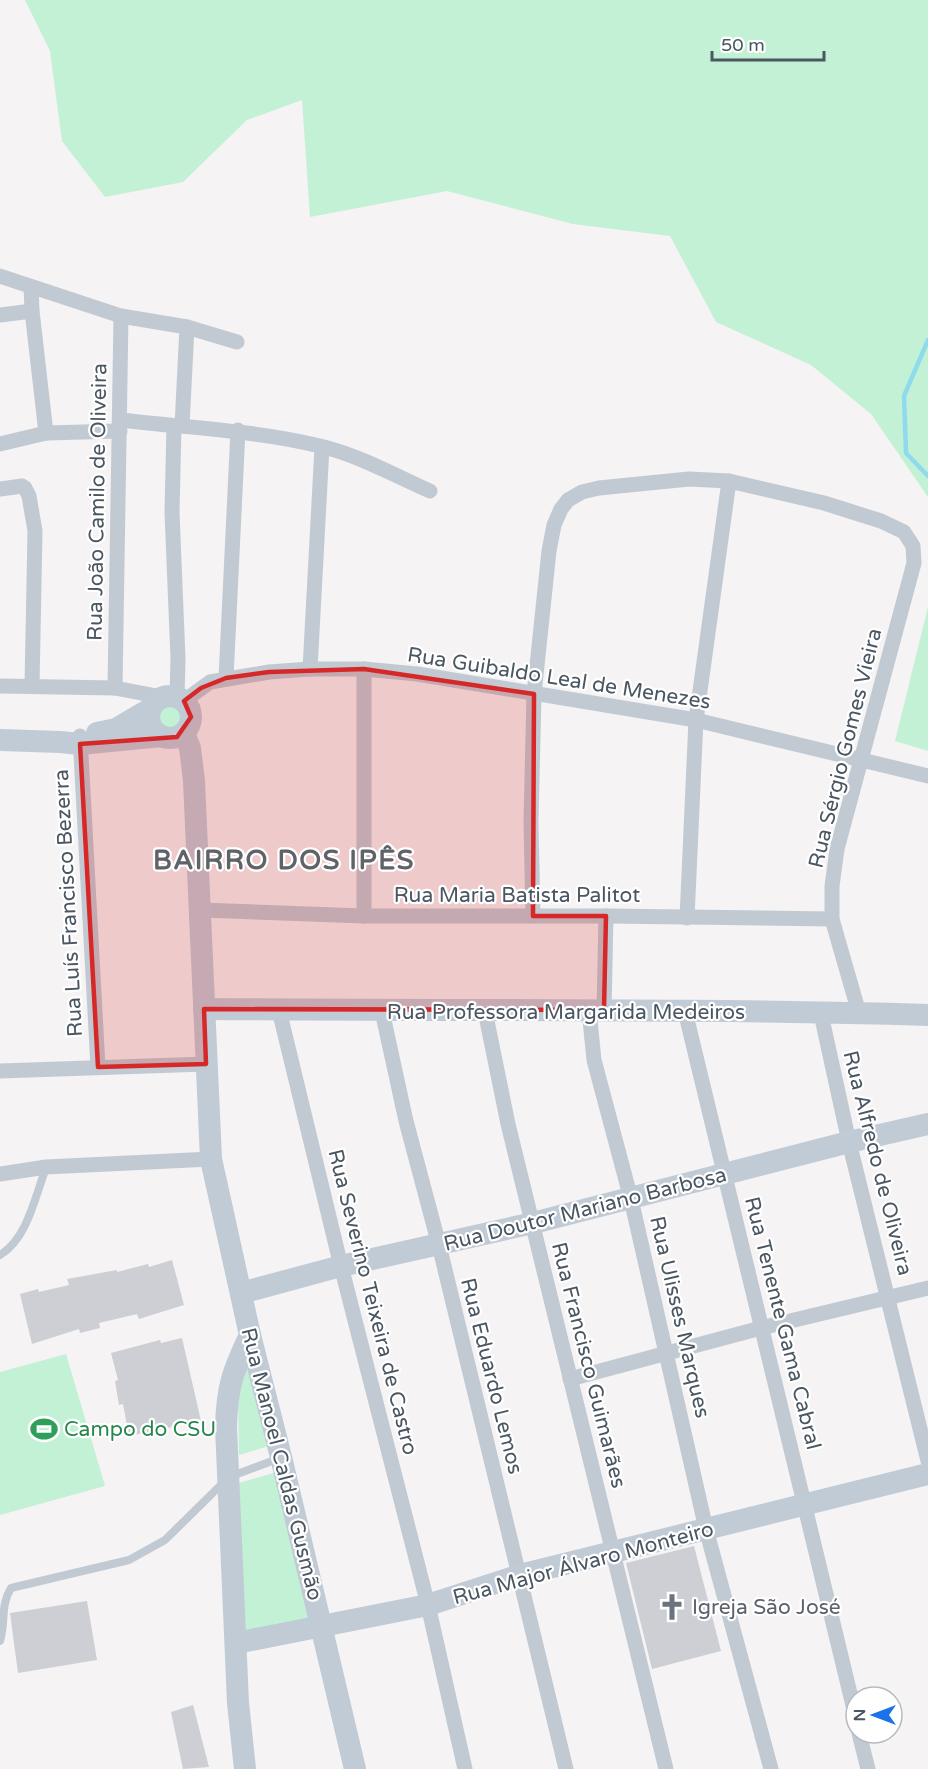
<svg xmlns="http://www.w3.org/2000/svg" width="928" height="1769" font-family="'Varela Round',sans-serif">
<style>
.green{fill:#c3f1d5}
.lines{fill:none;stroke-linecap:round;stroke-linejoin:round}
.stream{stroke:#90daee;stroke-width:4.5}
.building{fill:#cdcfd5}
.lane{stroke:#c1cad2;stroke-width:8}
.street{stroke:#c1cad2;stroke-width:15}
.secondary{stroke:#c1cbd6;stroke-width:22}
.marked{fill:#d62828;fill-opacity:0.2;stroke:#d62828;stroke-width:4.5;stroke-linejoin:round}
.labels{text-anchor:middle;stroke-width:4.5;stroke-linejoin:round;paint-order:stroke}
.street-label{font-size:21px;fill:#4a5661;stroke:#fff}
.leisure-label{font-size:21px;fill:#27864d;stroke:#fff;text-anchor:start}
.worship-label{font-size:21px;fill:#5b616d;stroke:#fff;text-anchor:start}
.district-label{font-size:27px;font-weight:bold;letter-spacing:1.5px;fill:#5f6368;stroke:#fff}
</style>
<rect width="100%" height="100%" fill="#f5f3f3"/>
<g class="green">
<path d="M25,0H928V497L871,414L811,365L716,322L670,236L573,224L447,191L310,217L302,100L247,120L183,182L105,197L62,141L50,51Z"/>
<path d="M928,607V751L895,741Z"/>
<circle cx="169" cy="717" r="12"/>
<path d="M66,1354L105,1486L0,1515V1372Z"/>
<path d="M248,1355L269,1446L239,1455L238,1398Z"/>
<path d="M277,1472L314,1621L240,1633L235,1484Z"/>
</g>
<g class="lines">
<path class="stream" d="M928,340L904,396L906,453L928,476"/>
</g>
<g class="building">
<path d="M172,1260L184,1305L139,1319L137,1314L99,1323L100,1328L80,1333L79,1329L32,1344L20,1294L38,1289L39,1292L69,1285L67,1279L117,1270V1272L148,1264L149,1267Z"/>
<path d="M182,1338L201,1421L129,1436L123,1404L119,1405L115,1381L118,1380L111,1353L160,1340L161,1343Z"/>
<path d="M694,1546L721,1651L652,1669L626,1563Z"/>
<path d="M87,1601L97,1660L18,1673L10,1613Z"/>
<path d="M193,1705L209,1767L183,1769L171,1712Z"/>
</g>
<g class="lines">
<g class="lane">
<path d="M0,1255C28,1238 35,1196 46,1168"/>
<path d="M0,1641C6,1621 0,1606 11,1588L129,1560L165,1540L229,1477L280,1458"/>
</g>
<g class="street">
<path d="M0,276L121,316L187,327L237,342"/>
<path d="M32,311L46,433"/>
<path d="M0,315L32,311L31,287"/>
<path d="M121,420C187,428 254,430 320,446C358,455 394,475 430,491"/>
<path d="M174,426L172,512L178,659L177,697"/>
<path d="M182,426L187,327"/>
<path d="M0,444L46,433L120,431"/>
<path d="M0,489L22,486L25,488L29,496L35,531L32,686"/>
<path d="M310,669L322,447"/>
<path d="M364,669V916"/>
<path d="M226,678L238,430"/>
<path d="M0,686L115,688L162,697"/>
<path d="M115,688L121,316"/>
<path d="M184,701L210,682L269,672L310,669H364L417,674L696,720L928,776"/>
<path d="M80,736L98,1067"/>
<path d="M201,910L364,916H606L832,919"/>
<path d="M533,916L531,822L534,694L549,551L554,525L561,509L568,500L582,492L599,488L689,479L729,481L824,503L881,521L904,532L913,546L914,563L837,849L832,886V919L859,1013"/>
<path d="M687,918L696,720L729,481"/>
<path d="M279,1010L341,1266L428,1605L465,1769"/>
<path d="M589,1010L594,1060L631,1199L706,1529L771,1769"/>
<path d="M604,1010L606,916"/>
<path d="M382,1011L406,1121L439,1245L566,1769"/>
<path d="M485,1011L508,1124L666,1769"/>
<path d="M685,1011L856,1718"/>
<path d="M821,1014L849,1142L928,1461"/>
<path d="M0,1071L206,1064"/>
<path d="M0,1174L46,1167L211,1159"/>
<path d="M570,1379L761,1328L928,1288"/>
<path d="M859,1733L868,1769"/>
</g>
<g class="secondary">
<circle cx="170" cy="717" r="21"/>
<path d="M97,733L116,729L150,709"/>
<path d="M184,733L190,748L194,781L211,1159L250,1335L281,1457L355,1769"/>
<path d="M0,740L60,742L80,744L162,736"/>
<path d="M204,1009C445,1011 687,1008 928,1015"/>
<path d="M241,1293L341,1266L533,1223L849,1142L928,1124"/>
<path d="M236,1643L428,1605L520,1575L928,1474"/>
<path d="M245,1769L238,1703L226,1427C227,1386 233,1371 250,1335"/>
</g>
</g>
<path class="marked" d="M364,669L534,694L533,916H606L604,1010L204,1009L206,1064L98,1067L80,744L177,737L191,717L184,701L201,688L226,678L269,672Z"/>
<defs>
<symbol id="stadium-bare" viewBox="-9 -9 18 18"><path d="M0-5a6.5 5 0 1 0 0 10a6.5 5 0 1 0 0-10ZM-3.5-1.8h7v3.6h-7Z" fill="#2e9e5b" stroke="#fff" stroke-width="2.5" paint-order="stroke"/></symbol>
<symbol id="church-bare" viewBox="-9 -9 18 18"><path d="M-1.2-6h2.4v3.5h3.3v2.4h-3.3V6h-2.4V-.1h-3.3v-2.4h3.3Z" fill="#6b7280" stroke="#fff" stroke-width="2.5" paint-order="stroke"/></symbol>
</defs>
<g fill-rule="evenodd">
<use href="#stadium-bare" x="25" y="1410" width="38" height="38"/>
<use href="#church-bare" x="653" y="1588" width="38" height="38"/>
</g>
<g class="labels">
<g class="street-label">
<text transform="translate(97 502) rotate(-89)" y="7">Rua João Camilo de Oliveira</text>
<text transform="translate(559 678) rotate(9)" y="7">Rua Guibaldo Leal de Menezes</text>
<text transform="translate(845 748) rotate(-76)" y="7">Rua Sérgio Gomes Vieira</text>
<text x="517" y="902">Rua Maria Batista Palitot</text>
<text transform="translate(68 903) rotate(-93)" y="7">Rua Luís Francisco Bezerra</text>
<text x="566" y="1019">Rua Professora Margarida Medeiros</text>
<text transform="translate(878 1163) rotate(76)" y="7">Rua Alfredo de Oliveira</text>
<text transform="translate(585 1209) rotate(-14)" y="7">Rua Doutor Mariano Barbosa</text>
<text transform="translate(373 1302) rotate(76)" y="7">Rua Severino Teixeira de Castro</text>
<text transform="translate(680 1317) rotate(77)" y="7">Rua Ulisses Marques</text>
<text transform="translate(783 1323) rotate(76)" y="7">Rua Tenente Gama Cabral</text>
<text transform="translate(589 1365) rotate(76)" y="7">Rua Francisco Guimarães</text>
<text transform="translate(492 1376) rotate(76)" y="7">Rua Eduardo Lemos</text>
<text transform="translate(282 1464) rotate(76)" y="7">Rua Manoel Caldas Gusmão</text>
<text transform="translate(583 1563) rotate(-15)" y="7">Rua Major Álvaro Monteiro</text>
</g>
<g class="leisure-label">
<text x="64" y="1436">Campo do CSU</text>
</g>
<g class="worship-label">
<text x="692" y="1614">Igreja São José</text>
</g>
<g class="district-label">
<text x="284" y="869">BAIRRO DOS IPÊS</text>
</g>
</g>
<g transform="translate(874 1715) rotate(270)"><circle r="28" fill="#ffffff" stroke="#b7bbc0" stroke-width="1.5"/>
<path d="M0-4.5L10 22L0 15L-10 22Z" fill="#1a73e8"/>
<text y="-9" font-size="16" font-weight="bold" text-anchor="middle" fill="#4a5661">N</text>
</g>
<path d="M712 51v9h112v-9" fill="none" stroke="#4a5661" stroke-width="3"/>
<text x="721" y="51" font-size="18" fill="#4a5661" stroke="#ffffff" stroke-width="4.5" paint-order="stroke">50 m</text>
</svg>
